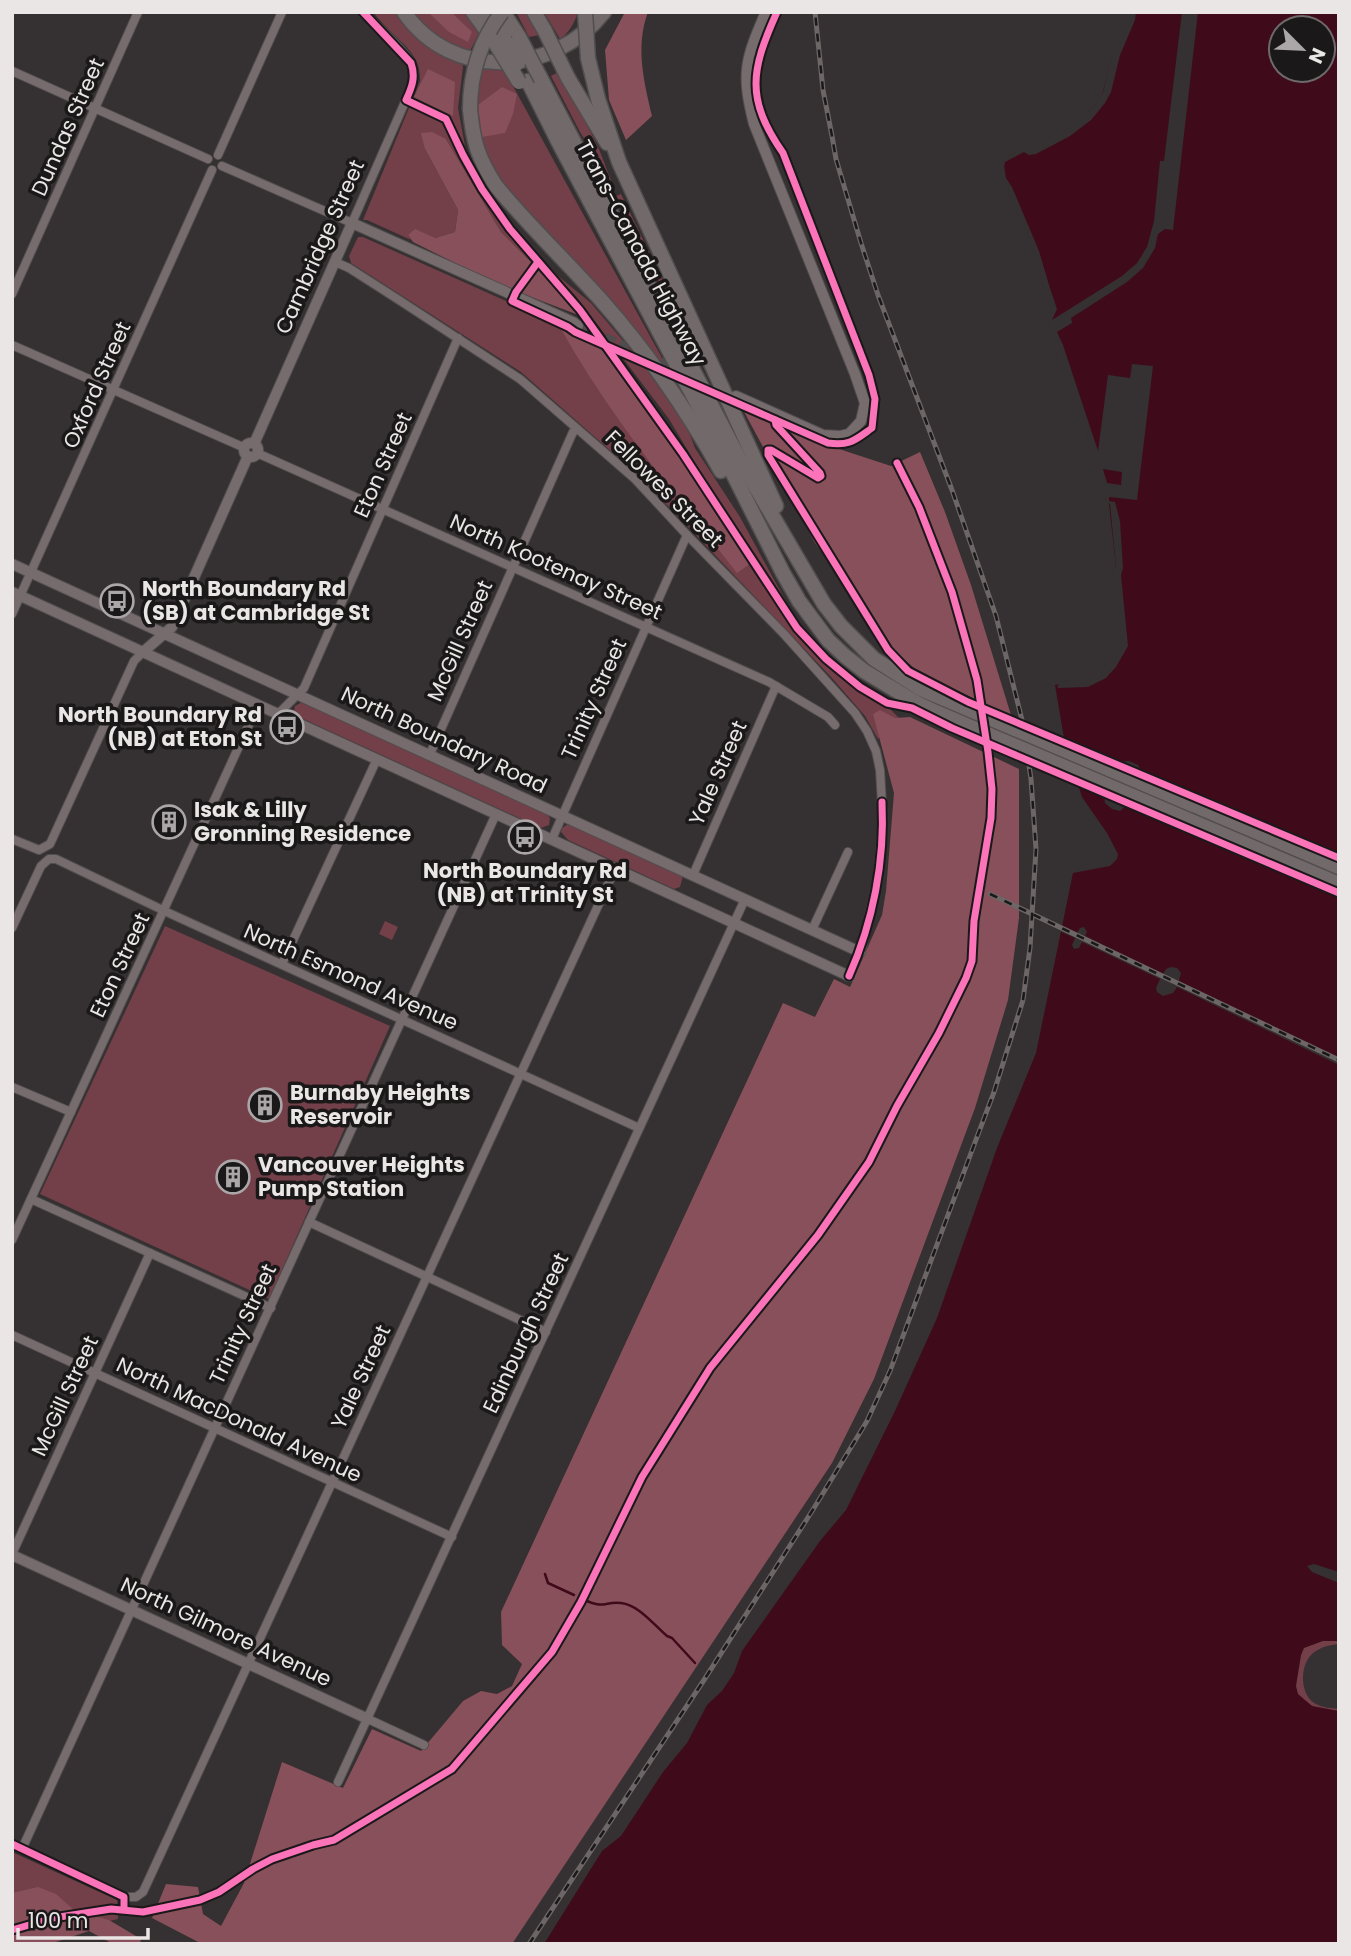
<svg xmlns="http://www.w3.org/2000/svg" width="1351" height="1956" font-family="Poppins,sans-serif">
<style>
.green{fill:#733f48}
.forest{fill:#88505a}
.water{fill:#3f0b1a;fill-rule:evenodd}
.pier{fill:#353031;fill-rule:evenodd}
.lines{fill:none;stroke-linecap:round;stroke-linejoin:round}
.stream{stroke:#3f0b1a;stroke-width:2.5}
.tertiary-tunnel{stroke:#504b4c;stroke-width:10;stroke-dasharray:10 5;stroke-linecap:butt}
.minor-casing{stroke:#514e4f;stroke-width:10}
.tertiary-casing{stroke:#514e4f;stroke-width:12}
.motorway-casing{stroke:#514e4f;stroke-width:17}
.minor{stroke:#766c6d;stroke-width:8}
.tertiary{stroke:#766c6d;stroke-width:10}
.motorway{stroke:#72696a;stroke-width:14}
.rail-casing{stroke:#6c6667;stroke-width:5}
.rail{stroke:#1b1819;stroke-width:2.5;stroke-dasharray:8;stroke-linecap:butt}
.motorway-bridge-casing{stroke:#514e4f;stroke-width:17;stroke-linecap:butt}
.motorway-bridge{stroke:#72696a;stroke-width:14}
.cycleway-casing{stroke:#1b1819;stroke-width:11}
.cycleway{stroke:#fb73b8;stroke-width:7}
.labels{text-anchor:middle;stroke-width:7;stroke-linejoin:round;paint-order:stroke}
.street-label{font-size:21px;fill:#eae6e6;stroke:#1b1819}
.poi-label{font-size:21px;font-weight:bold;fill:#eae6e6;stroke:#1b1819;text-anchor:start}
</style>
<rect width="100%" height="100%" fill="#353031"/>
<g class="green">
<path d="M373,12H397L445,55L462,63L463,67L458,108L465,146L476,173L523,239L558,276L591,303L642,363L670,403L687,427L695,448L740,517L790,609L712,491L669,419L575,295L539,259L533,264L501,232L446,139L425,149L458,210L455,232L435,238L408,235L411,240L367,220H363L420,81C421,56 405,46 389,30C383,24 378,18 373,12Z"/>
<path d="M411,12H463L480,31L469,53C444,43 430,32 411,12Z"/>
<path d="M516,12H528L540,35L529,37Z"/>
<path d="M544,12H578C575,22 569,33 560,39Z"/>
<path d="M503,68L679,389L677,391C650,353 624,315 593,280C548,229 478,180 477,106C477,93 480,81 482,69Z"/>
<path d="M560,71L599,149L612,183L580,132L551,76Z"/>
<path d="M621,194L678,312L677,315L614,197Z"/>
<path d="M358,237H363L560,325L576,335L819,653L845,677L891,710L899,718L878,739L865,716L831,677L674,512L621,460L521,372L351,263L349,256Z"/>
<path d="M302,702L547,813L550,819L549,825L541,828L299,717L294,712L295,706Z"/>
<path d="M568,824L681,874L683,876L680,887L674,889L568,840L561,832L562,828Z"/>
<path d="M385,921L398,927L392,940L379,934Z"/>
<path d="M165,926L390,1026L269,1299L40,1194Z"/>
<path d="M1280,1579L1339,1604V1644C1329,1645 1320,1647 1312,1654C1299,1666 1300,1696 1316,1704C1323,1708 1331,1708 1339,1709V1718H1332L1293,1694Z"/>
<path d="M12,1852L117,1900L118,1919L12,1944Z"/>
</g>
<g class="forest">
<path d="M428,12H451L472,32L468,42L449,32Z"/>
<path d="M625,12H648C635,47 644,81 652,116L626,140L609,100L605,50Z"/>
<path d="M428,69L455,82L453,116L414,97Z"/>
<path d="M502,87L517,94L513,114L505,133L482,137L478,105Z"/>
<path d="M432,132L446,139L501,232L533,264L511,291L413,242L408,235L415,229L435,238L455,232L458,210L425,149L421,133Z"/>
<path d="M540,270L581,316L518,292L529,277Z"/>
<path d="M560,327L600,342L677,452L751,563L737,573C675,494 609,416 560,327Z"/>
<path d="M742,408L833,447L891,466L920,452L945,512L971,585L1011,715L944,685L914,668L895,651L815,543Z"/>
<path d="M880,710L895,718L910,717L1019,769V918L1008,1000L975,1108L874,1379L832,1463L512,1944H202L152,1918L166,1884L198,1887L203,1914L221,1926L244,1883L282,1762L343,1788L372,1729L421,1751L463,1701L481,1691L497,1694L512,1686L522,1664L502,1645L501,1612L783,1003L815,1017L834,979L850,987L882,915L886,891L894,793L873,714Z"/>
<path d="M38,1887L56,1894L74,1910L109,1920L141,1939L140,1944H113L89,1931L50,1944H12V1893Z"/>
</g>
<path class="water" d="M1123,12H1339V1641H1323L1304,1648L1301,1655L1296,1686L1298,1694L1312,1706L1339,1711V1944H544L602,1851L621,1836L663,1772L687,1743L707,1705L722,1691L734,1673L742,1651L820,1541L846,1510L895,1411L937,1318L997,1148L1036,1053L1073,873L1110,866L1117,859L1118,854L1107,833L1082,797L1065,744L1055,685C1071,682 1088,680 1102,672C1133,654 1117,600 1113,570L1116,567L1109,504L1084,418L1050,319L1053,309L1033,246L1010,187L1005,179L1004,163L1022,149L1048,141L1081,119L1094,106L1102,96ZM1281,28H1323V70H1281Z"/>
<g class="pier">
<path d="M1121,12H1136L1135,20L1120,55L1111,92L1105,103L1091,120L1070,136L1036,154L1029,155L1024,152L1005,162L1004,167L1006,178L1012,187L1039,251L1049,285L1057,309L1052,320L1122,276L1137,263L1147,247L1154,221L1160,161H1164L1182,12H1198L1173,230L1165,229L1158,234L1155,248L1143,268L1127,282L1071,318L1072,323L1057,332L1063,345L1098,451L1108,375L1130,378L1132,364L1153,366L1137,500L1109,497V501L1115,502L1120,521L1123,568L1121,575L1128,646L1116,667L1106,678L1088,687L1059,688L1057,687L1060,683L1102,670L1112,659L1118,644L1112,570L1116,567L1110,504L1105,501L1100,490V485L1082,418L1070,395L1058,360L1048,323L1051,308L1037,267L1031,254L1030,239L1009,194L1008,185L1002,177L999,166L1022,146L1031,145L1047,139L1083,116L1094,106L1103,93ZM1103,469L1122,472L1121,485L1107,483Z"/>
<path d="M1060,737L1119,762L1129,761L1138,765L1141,771L1339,855V896L1127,805L1120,811L1112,809L1105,803L1104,795L1073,782Z"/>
<path d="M1058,924L1077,933L1080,928L1084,927L1087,932L1085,936L1163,974L1166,969L1171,967L1177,968L1181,973L1179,981L1339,1058V1065L1177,987L1173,993L1163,996L1157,992L1156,988L1160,979L1082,942L1079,948L1074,949L1072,945L1075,938L1057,930Z"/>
<path d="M1314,1564L1339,1572V1583L1312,1572L1307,1566Z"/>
</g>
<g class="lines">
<g class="stream">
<path d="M545,1574L548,1583L574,1595"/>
<path d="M587,1601C606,1609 605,1601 621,1603C639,1605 654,1625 667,1636L672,1638L695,1663"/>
</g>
<path class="tertiary-tunnel" d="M578,326L680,371"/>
<defs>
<g id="minor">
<path d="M12,71L208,159"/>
<path d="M218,155L282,12"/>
<path d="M222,166L352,223L412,86C414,78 415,71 411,63C404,49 375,25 363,12"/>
<path d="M335,262L349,268L399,300L520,379L635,479L687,535L783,633L855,713L867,731L876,751L880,770L883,821L878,878L862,947L849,976"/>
<path d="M12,294L138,12"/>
<path d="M12,345L245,448"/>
<path d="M257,453L769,682L828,717L835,725"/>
<path d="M12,614L212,170"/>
<path d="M278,714L304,688L458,338"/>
<path d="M430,754L569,441L573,432L577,429"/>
<path d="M12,839L39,850L50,844L134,661L143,652"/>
<path d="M552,839L687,535"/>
<path d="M693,875L776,686"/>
<path d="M12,928L41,866L49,859H56L171,914L639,1128"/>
<path d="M812,930L848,852"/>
<path d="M282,964L377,759"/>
<path d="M12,1087L71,1112"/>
<path d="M31,1199L271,1308"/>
<path d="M309,1222L546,1332"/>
<path d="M12,1240L258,705"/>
<path d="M12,1335L452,1537"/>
<path d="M12,1554L150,1253"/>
<path d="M368,1719L424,1745"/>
<path d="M338,1782L745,899"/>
<path d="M12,1844L124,1897H136L143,1892L615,869"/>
<path d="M22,1849L496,814"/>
</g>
<g id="tertiary">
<path d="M736,396L823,435L840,436L849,434L861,421L865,403L855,374L754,124C741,73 745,60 766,12"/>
<circle cx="251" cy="450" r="7"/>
<path d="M254,444L352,223L573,322L578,326"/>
<path d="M12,564L860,952"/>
<path d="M12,592L849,976"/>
<path d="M143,652L172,627L248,456"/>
<path d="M12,1555L368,1719"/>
</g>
<g id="motorway">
<path d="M404,12C452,82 554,76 604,12"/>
<path d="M473,12L494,41"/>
<path d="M487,12L505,40"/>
<path d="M503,12L519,37"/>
<path d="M534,12L545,31"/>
<path d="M588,58L598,99L619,162L776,506"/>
<path d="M568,78L607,143"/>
<path d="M541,79L741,462L824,604L841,626L874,659L921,689"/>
<path d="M528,81L559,143L709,426L783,573L799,601L828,640L845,656L864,671L915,702"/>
<path d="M470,109C473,142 478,158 496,186C529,226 567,262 601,300C647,352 687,410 721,471"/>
<path d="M1193,805L1339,868"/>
</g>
</defs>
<use href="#minor" class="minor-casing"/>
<use href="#tertiary" class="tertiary-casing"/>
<use href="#motorway" class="motorway-casing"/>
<use href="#minor" class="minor"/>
<use href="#tertiary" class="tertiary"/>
<use href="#motorway" class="motorway"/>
<defs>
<g id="rail">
<path d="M990,894L1339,1060"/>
<path d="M529,1944L704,1680L814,1508L867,1421L890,1371L974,1145L994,1092L1023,1000L1030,948L1036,849L1031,779L1023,724L996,616L952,490L878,295L861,243L836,159L832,136L823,90L815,12"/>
</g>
</defs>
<use href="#rail" class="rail-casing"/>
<use href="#rail" class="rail"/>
<defs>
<g id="motorway-bridge">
<path d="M585,12L588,58"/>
<path d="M545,31L568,78"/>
<path d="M519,37L541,79"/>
<path d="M505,40L518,63"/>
<path d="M494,41L519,82"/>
<path d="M470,109C470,73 480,41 502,12"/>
<path d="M921,689L1193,805"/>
<path d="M915,702L936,712L1339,884"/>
</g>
</defs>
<use href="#motorway-bridge" class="motorway-bridge-casing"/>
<use href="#motorway-bridge" class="motorway-bridge"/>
<defs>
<g id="cycleway">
<path d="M363,12L411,63C416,77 412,87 406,100L446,119L463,155L482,189L510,229L580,310L683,454L797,628L826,659L860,687L887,703L912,708L952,728L1339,893"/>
<path d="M538,262L516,292L512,301L568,327L575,332L828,443C850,446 855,440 872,428L875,399L869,375L783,153C745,98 751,70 777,12"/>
<path d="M775,420L776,425L820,473L821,476L818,478L771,450H768V455L888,650L908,671L968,702L1339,858"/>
<path d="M849,976C873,922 885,861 882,802"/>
<path d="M12,1844L124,1897V1909"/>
<path d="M12,1930L53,1918L111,1909L143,1912L200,1900L219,1892L253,1869L272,1859L313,1845L334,1840L452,1769L552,1652L581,1602L642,1477L710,1368L818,1235L869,1162L897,1106L939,1033L966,978L972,961L974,921L991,818L992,789L988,752L977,680L952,592L919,507L897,463"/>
</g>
</defs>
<use href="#cycleway" class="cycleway-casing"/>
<use href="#cycleway" class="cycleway"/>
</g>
<defs>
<symbol id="bus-ring" viewBox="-11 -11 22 22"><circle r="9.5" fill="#1b1819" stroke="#aba6a7" stroke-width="1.5"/><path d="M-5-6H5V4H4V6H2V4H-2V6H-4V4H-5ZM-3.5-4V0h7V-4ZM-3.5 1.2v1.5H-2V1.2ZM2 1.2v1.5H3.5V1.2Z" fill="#aba6a7"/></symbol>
<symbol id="building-ring" viewBox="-11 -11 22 22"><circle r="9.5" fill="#1b1819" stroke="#aba6a7" stroke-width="1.5"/><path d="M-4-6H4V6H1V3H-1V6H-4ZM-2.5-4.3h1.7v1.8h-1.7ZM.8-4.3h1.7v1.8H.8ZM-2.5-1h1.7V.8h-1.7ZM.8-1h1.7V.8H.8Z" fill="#aba6a7"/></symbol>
</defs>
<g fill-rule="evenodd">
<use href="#bus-ring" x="98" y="582" width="38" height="38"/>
<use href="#bus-ring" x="268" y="708" width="38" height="38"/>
<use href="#building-ring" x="150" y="803" width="38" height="38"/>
<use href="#bus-ring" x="506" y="818" width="38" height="38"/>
<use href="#building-ring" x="246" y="1086" width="38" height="38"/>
<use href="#building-ring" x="214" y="1158" width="38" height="38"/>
</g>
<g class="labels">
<g class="street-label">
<text transform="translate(68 127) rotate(-66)" y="7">Dundas Street</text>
<text transform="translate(320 247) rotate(-66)" y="7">Cambridge Street</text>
<text transform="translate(641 253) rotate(62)" y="7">Trans-Canada Highway</text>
<text transform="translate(97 385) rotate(-66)" y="7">Oxford Street</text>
<text transform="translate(383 465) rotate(-66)" y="7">Eton Street</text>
<text transform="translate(664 489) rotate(45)" y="7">Fellowes Street</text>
<text transform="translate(556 567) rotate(24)" y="7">North Kootenay Street</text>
<text transform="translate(460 641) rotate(-66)" y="7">McGill Street</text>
<text transform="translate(594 699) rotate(-66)" y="7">Trinity Street</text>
<text transform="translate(444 740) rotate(25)" y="7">North Boundary Road</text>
<text transform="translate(718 773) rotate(-66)" y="7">Yale Street</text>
<text transform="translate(120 965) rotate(-65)" y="7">Eton Street</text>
<text transform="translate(351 977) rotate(24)" y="7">North Esmond Avenue</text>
<text transform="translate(243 1324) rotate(-65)" y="7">Trinity Street</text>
<text transform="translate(526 1333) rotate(-65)" y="7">Edinburgh Street</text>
<text transform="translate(361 1377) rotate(-65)" y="7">Yale Street</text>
<text transform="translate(65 1396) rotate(-65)" y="7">McGill Street</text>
<text transform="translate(239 1420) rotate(25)" y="7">North MacDonald Avenue</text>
<text transform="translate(226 1632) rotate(25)" y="7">North Gilmore Avenue</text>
</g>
<g class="poi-label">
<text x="142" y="596">North Boundary Rd<tspan x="142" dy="24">(SB) at Cambridge St</tspan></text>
<text x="262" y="722" text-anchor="end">North Boundary Rd<tspan x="262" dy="24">(NB) at Eton St</tspan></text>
<text x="194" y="817">Isak &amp; Lilly<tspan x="194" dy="24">Gronning Residence</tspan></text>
<text x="525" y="878" text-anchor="middle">North Boundary Rd<tspan x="525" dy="24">(NB) at Trinity St</tspan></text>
<text x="290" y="1100">Burnaby Heights<tspan x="290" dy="24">Reservoir</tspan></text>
<text x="258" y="1172">Vancouver Heights<tspan x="258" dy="24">Pump Station</tspan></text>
</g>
</g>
<rect width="1351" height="1956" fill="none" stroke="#eae6e6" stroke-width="28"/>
<g transform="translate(1302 49) rotate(114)"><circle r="33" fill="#1b1819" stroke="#6e6a6b" stroke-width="2"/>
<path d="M0-5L12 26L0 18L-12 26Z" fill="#aba6a7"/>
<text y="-10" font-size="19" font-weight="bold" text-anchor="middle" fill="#eae6e6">N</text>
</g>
<path d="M18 1928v10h130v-10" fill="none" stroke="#eae6e6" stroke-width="3.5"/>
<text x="28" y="1928" font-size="21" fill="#eae6e6" stroke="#1b1819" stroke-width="5" paint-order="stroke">100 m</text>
</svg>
